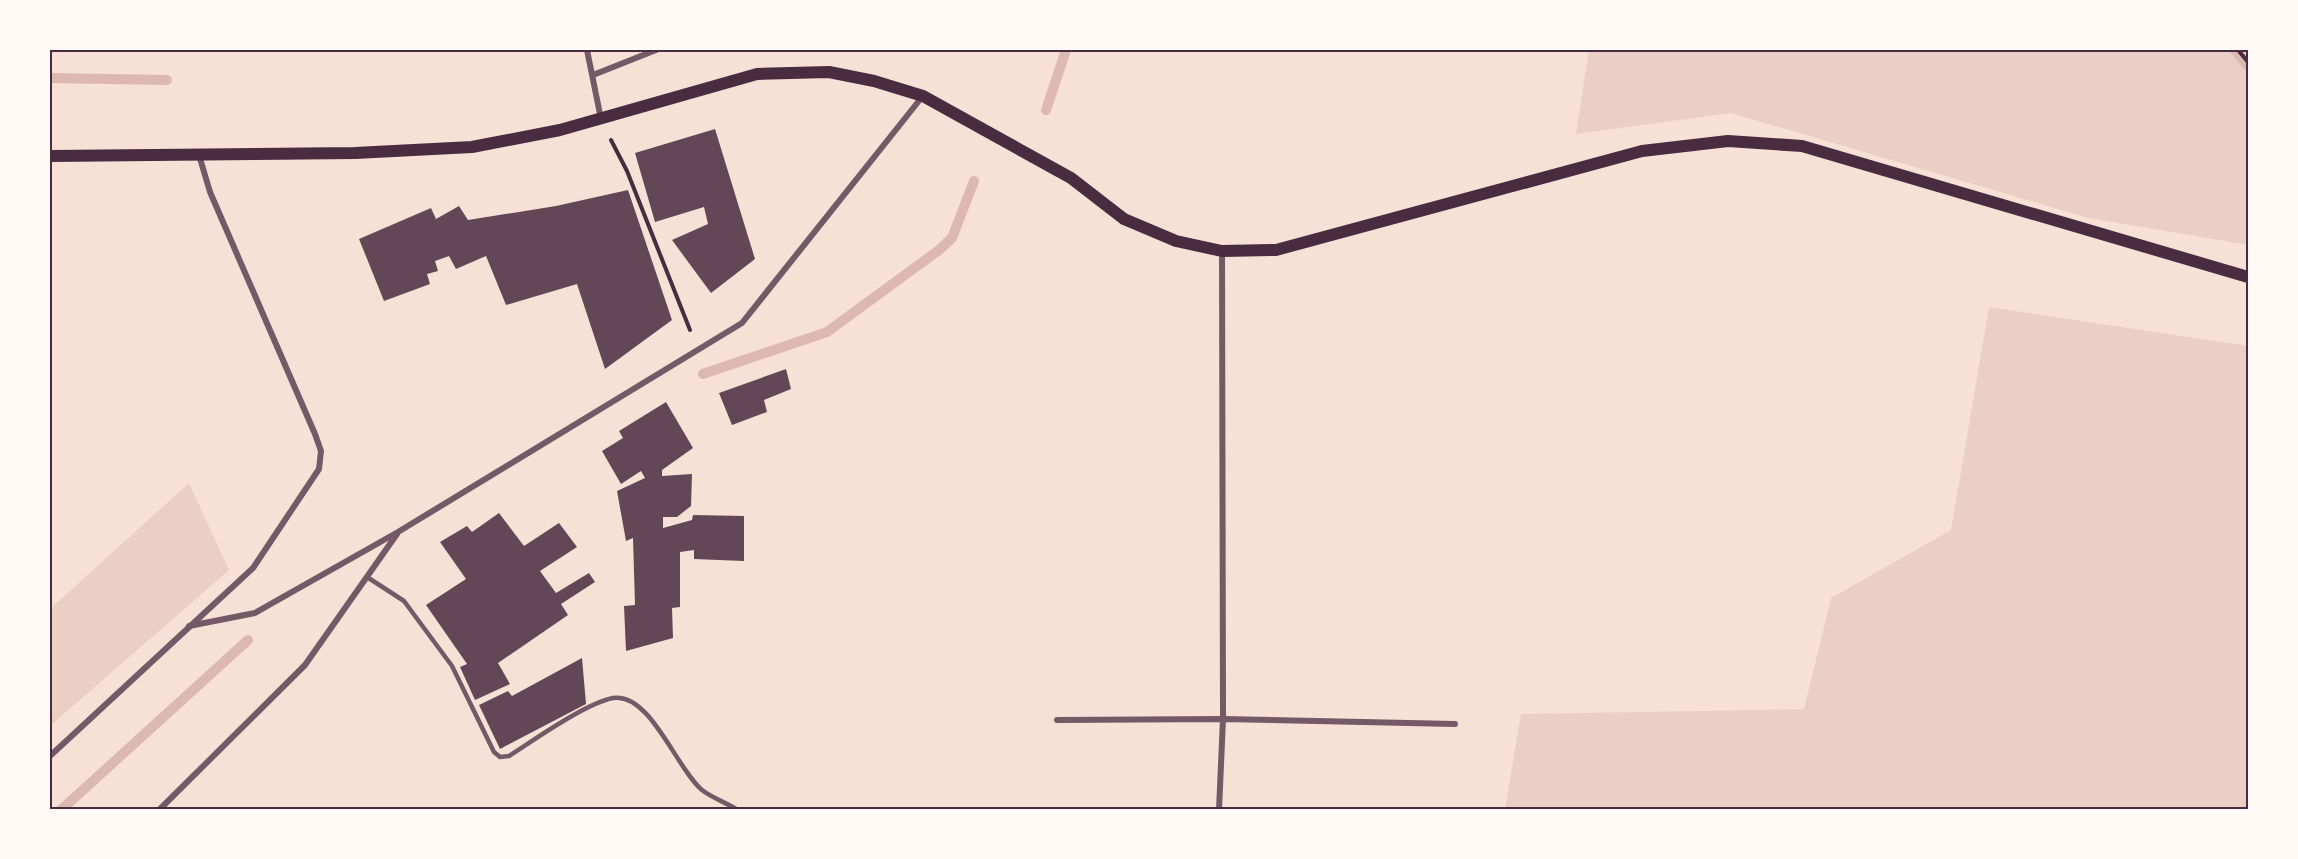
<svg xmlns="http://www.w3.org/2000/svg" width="2298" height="859" font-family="Overpass,sans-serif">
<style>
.green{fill:#ebcfc5}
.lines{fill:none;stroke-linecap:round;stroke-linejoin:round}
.stream{stroke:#dcb8b0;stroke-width:10}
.building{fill:#644757}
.path{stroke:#4a2c40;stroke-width:4}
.service{stroke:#755966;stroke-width:4.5}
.minor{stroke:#755966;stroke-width:6}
.secondary{stroke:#4a2c40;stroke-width:12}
.neatline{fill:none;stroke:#4a2c40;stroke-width:2}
</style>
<rect width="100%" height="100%" fill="#f7e1d7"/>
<g class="green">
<path d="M1589,50H2248V245L2088,218L1731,113L1576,134Z"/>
<path d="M1989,307L2248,346V809H1505L1521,714L1804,709L1831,598L1951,530Z"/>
<path d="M189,483L229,570L50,726V609Z"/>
</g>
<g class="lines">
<g class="stream">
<path d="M2235,50L2248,66"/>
<path d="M50,78L167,80"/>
<path d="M1046,110L1066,50"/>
<path d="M703,374L827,332L939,250L952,238L974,181"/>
<path d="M61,810L248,640"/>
</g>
</g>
<g class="building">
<path d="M715,129L755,259L711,293L672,240L708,224L704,207L655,222L635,153Z"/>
<path d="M628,190L672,320L605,369L577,284L506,305L486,256L456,269L449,256L435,261L438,271L427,274L430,284L384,301L359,239L431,208L436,219L459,206L468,220L556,206Z"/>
<path d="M786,369L791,389L764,400L767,412L732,425L719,393Z"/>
<path d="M666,402L693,448L662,470V476L692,474L691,506L677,517H663V528L692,520L693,515L744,516V561L694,559V550L680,552V607L672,608L673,638L626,651L624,606L635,605L633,538L626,541L617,491L645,478L641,471L621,484L602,451L623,438L619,431Z"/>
<path d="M499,513L524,546L559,523L577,547L540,571L556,593L589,573L595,582L561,604L568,615L498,663L510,684L475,700L460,667L467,664L426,605L466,579L440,542L467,526L472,532Z"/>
<path d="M582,658L586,704L500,749L479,705L508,691L512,696Z"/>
</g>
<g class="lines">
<g class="path">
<path d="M2238,50L2248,62"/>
<path d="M611,140L627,171L690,330"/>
</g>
<path class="service" d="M367,577L404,601L452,666L494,752L500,757L509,756C534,740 586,703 613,698C650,692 676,768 702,790C712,798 727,803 738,810"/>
<g class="minor">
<path d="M587,50L601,119"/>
<path d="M593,75L656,50"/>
<path d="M189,626L255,613L398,532L742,323L922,97"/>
<path d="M1057,720L1223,719L1455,724"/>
<path d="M50,756L253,568L319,469L321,451L315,434L210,192L199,155"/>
<path d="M159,810L305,665L397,534"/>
<path d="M1219,810L1223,719L1222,251"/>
</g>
<path class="secondary" d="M50,156L355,153L472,147L560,130L757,74L829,72L874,81L923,96L1071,178L1124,219L1176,241L1222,251L1276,250L1642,151L1728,141L1802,146L2248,277"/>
</g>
<rect width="2298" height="859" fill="none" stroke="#fffaf5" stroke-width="102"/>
<rect x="51" y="51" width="2196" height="757" class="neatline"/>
</svg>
